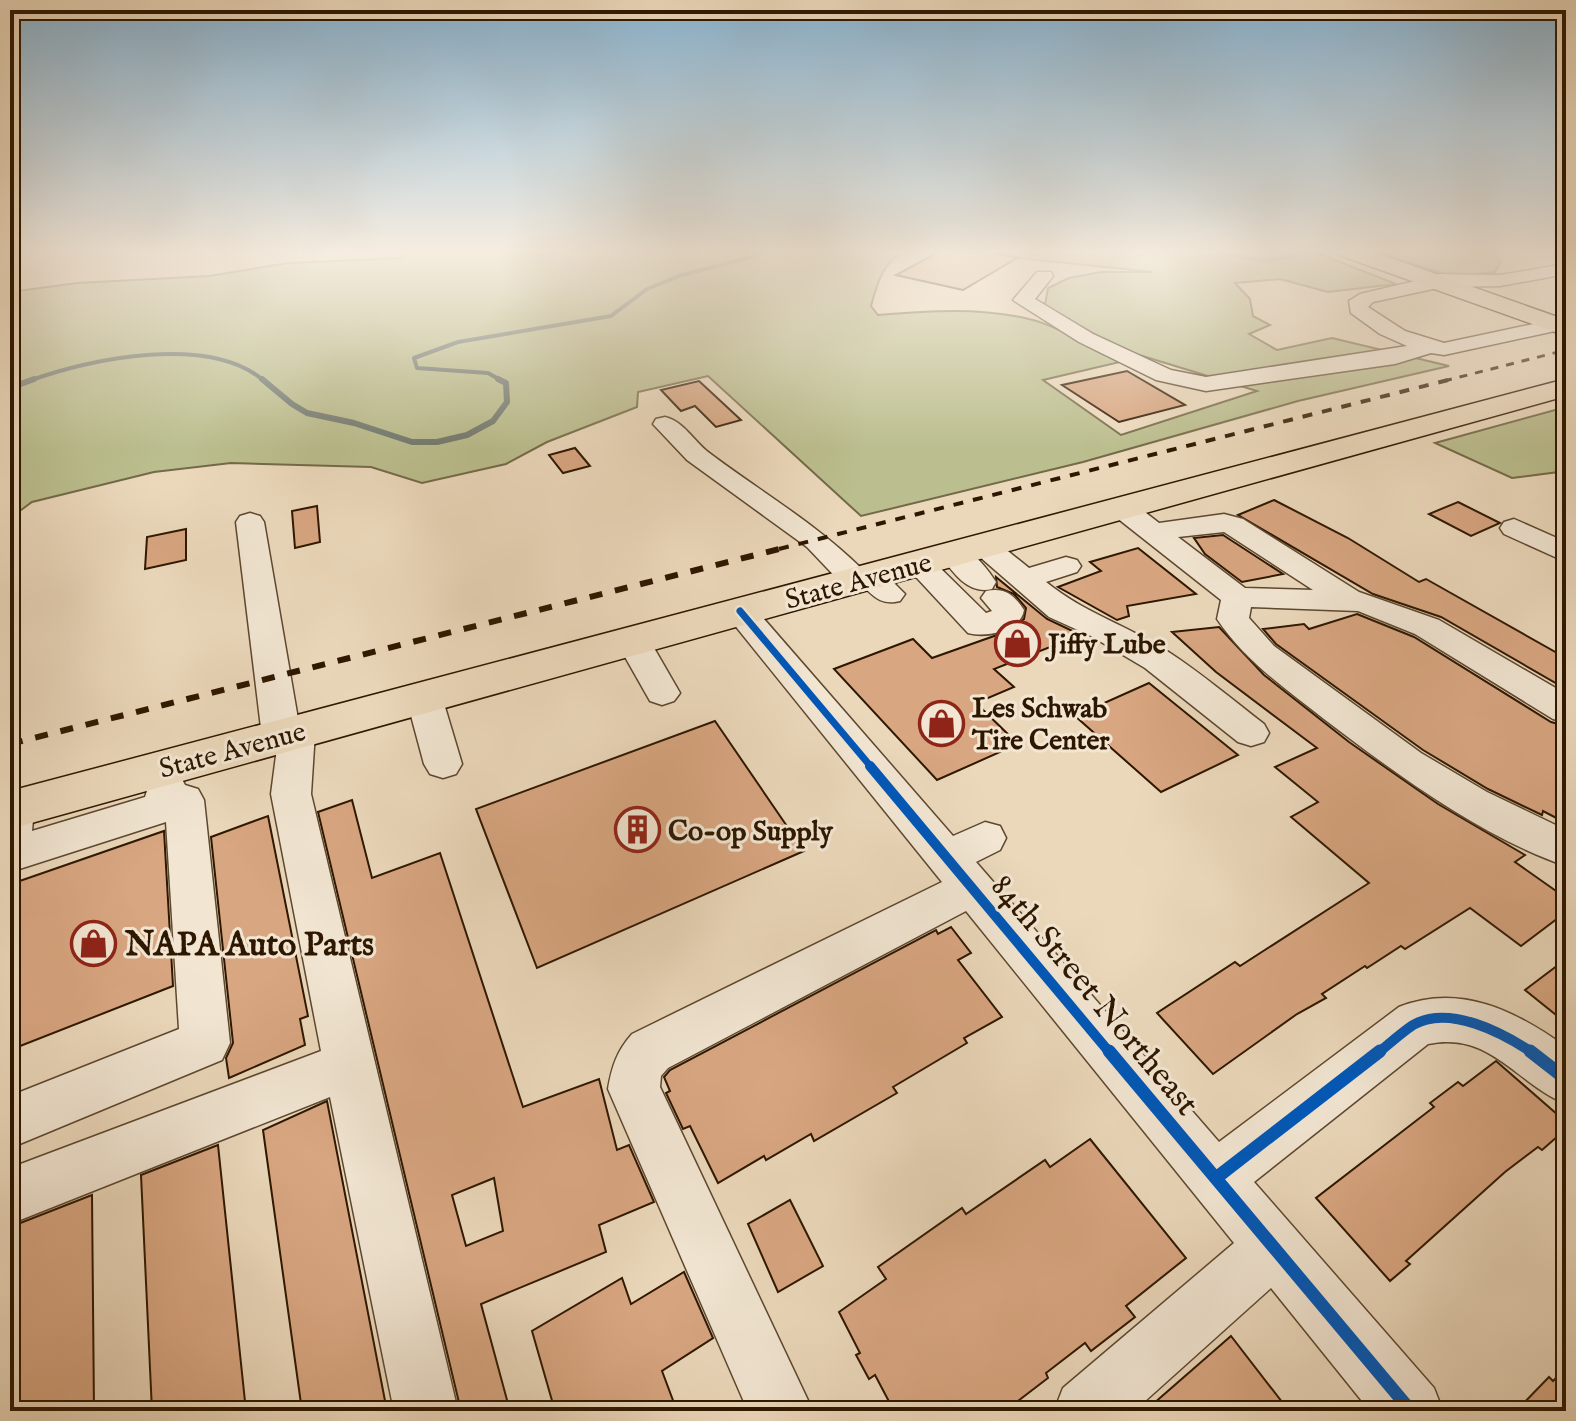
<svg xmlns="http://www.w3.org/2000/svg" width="1576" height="1421" font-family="'IM FELL English',serif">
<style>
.green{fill:#bbbe8e;stroke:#746a47;stroke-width:2}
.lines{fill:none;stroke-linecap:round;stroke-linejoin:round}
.stream-far1{stroke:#70786f;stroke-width:4}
.stream{stroke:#70786f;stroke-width:6}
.building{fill:#d8a681;stroke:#2e1700;stroke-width:2;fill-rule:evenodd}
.minor-casing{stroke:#5d472f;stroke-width:3}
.major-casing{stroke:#2e1700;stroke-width:3}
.minor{fill:#f2e6d3;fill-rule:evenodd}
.major{fill:#ebd8bb;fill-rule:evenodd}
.rail-far2{stroke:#2e1700;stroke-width:3;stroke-dasharray:8 8;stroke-linecap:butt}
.rail-far1{stroke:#2e1700;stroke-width:4;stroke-dasharray:10 10;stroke-linecap:butt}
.rail{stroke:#2e1700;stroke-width:6;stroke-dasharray:13 13;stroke-linecap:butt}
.cycleway-far2-casing{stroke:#f2e6d3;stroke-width:12}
.cycleway-far1-casing{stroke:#f2e6d3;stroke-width:15}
.cycleway-casing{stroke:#f2e6d3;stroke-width:18}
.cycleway-far2{stroke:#0057b8;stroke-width:7}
.cycleway-far1{stroke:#0057b8;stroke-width:10}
.cycleway{stroke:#0057b8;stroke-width:13}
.labels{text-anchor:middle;stroke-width:6;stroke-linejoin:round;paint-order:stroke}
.street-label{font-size:28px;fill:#2e1700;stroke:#f2e6d3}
.poi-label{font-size:28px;font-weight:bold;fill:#2e1700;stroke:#f2e6d3;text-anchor:start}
.near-poi-label{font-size:34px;font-weight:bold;fill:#2e1700;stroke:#f2e6d3;text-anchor:start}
.near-street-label{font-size:34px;fill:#2e1700;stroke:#f2e6d3}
</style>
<rect width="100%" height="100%" fill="#ebd8bb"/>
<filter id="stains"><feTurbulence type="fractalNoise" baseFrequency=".0025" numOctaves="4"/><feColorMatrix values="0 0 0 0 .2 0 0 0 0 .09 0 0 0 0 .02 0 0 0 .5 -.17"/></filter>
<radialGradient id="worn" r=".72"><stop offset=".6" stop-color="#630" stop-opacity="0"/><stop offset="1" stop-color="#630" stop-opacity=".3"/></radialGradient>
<g class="green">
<path d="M415,250L443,253L907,250C883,261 877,283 871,306L878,315C928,311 980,307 1029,319C1057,325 1093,349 1120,362L1043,380L1121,435L1257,391L1136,354L1044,310L1048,288L1069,278L1101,272H1153L1018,258L986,250H1321L1322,255L1396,284L1328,292L1280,279L1235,283L1250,299L1253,316L1270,325L1249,334L1277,350L1332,338L1449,366L1298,401L1083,462L861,516L708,376L638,392L637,407L547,442L506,464L422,483L371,467L231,463L154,472L32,502L21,510L10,512V292L77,283L209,276L288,263L401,258Z"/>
<path d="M1372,250H1489L1501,262L1495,272L1453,277Z"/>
<path d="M1566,407V471L1512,478L1435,443Z"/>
</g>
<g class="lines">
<g class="stream-far1">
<path d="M1213,250L1263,261L1309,254L1306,250"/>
<path d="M29,381C90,358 211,334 264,381"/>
<path d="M502,381L488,373L417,368L414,358L458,342L611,316L647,289L682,275L779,250"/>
</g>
<g class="stream">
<path d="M262,379L292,404L307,413L354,423L412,442H437L467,435L493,421L507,402L506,383L498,379"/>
<path d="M10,388L34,379"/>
</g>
</g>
<g class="building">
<path d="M942,250L974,253L984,250L1017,258L963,290L896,275Z"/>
<path d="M1127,371L1185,405L1119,422L1062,385Z"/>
<path d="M699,381L741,420L716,427L695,406L681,411L661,390Z"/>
<path d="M575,448L590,466L563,473L549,455Z"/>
<path d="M1274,500L1348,538L1419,582L1426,579L1566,658V689L1441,617L1373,594L1238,515Z"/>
<path d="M1458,502L1500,523L1471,536L1429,514Z"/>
<path d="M317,506L320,542L295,548L292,511Z"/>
<path d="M186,529V560L145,569L147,537Z"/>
<path d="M1223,535L1283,574L1242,582L1205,554L1194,538Z"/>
<path d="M1138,548L1196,594L1127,606L1129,616L1117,620L1058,587L1101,571L1090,562Z"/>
<path d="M996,577L1047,619L1081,635L994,669L1014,687L976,703L1018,744L937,780L834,669L913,639L932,658L1011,630L1024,619L1026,608L1014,594L997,587Z"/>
<path d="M1357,614L1414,637L1551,722L1566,726V823L1543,811L1542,815L1488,789L1423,750L1276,644L1263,629L1304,624L1309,629Z"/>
<path d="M1219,627L1264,675L1349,742L1438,804L1525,855L1515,862L1566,898V912L1521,946L1470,908L1405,949L1401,946L1367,968L1365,966L1322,994L1326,998L1297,1014L1213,1074L1157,1013L1235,962L1240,966L1369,883L1291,817L1318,802L1275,767L1317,748L1216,672L1172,632Z"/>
<path d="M1149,683L1238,755L1161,792L1075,716Z"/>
<path d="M715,721L804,851L537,968L476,809Z"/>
<path d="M352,800L372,878L440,853L523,1107L599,1079L617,1150L629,1145L654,1202L599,1225L606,1252L481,1304L510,1411H461L318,812ZM494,1178L503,1231L466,1246L452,1195Z"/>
<path d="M268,816L308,1016L300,1019L305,1045L229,1078L226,1058L233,1043L211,837Z"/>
<path d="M164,831L173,986L10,1050L11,884Z"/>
<path d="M951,927L971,953L958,960L1002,1017L964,1038L967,1043L893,1087L897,1093L814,1141L811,1134L766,1160L764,1156L718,1183L690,1126L683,1129L666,1093L670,1091L664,1077L670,1070L936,930L938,934Z"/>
<path d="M1566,959V1023L1525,990Z"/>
<path d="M1496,1061L1566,1122V1129L1542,1150L1538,1147L1505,1172L1406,1261L1410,1264L1390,1281L1316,1198L1434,1107L1430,1103L1458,1082L1463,1086Z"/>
<path d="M327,1101L387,1411H302L263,1130Z"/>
<path d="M1090,1139L1186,1258L1126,1306L1135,1317L1091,1351L1085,1343L1046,1373L1048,1378L1005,1411H894L875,1375L869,1379L856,1355L860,1353L839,1312L886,1279L878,1267L962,1208L966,1214L1045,1160L1050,1167Z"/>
<path d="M218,1145L246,1411H152L141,1175Z"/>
<path d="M92,1195L94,1411H10V1227Z"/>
<path d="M790,1200L823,1266L778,1292L748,1224Z"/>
<path d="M684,1272L713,1338L662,1371L677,1411H555L532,1331L622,1278L631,1304Z"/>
<path d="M1231,1336L1289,1411H1145Z"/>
<path d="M1566,1368V1411H1516L1549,1377L1553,1381Z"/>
</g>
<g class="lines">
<defs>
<g id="minor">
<path d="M1566,264V274L1500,286L1442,287L1373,302L1368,307L1405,331L1444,343L1557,319L1566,323L1564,329L1444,355L1431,353L1395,364L1206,391L1156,380L1079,342L1013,300L1037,272H1051L1053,276L1035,299L1093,334L1171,370L1206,377L1407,346L1380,334L1351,313L1349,301L1360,294L1424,279L1433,274L1500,275Z"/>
<path d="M665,417C683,421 694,441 708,452C761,492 814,522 862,569L881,570L905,594L900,601C883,605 876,599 864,587H845L807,547L687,460L653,424L656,419Z"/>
<path d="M1122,500L1132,502L1159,523L1224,514L1243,519L1359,592L1439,620L1566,694V722L1553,719L1415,634L1358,611L1251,607L1249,618L1274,646L1421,753L1487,792L1566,830V866C1481,837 1395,773 1324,719C1285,688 1245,661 1217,619L1221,600L1112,514L1108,508L1112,502ZM1224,532L1313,590L1245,588L1178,537Z"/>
<path d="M250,513L260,516L264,522L298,719L310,723L315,732L311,794L458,1411H394L330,1097L10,1224V1168L321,1051L271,794L277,748L268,745L262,736L236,522L240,516Z"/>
<path d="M1514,519L1566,542V562L1504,534L1500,528L1504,522Z"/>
<path d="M983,536L993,539L1029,568L1066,557L1077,560L1081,566L1077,572L1046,582C1084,613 1129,626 1170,653C1202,674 1233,700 1264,724L1269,733L1264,742L1251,746L1238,742L1145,668L1091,636L1049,617L973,551L968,545L973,539Z"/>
<path d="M954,544C971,548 986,567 996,582L992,589C968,595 952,572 939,553L944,547Z"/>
<path d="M918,554L929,557L986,613L992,611L981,598L986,591C1005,587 1014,595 1024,610C1021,631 986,638 968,633L903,563L907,557Z"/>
<path d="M740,601L751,604L953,836L985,822L1000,826L1006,838L1000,850L976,862L1219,1142L1399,1007C1460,983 1516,1011 1566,1047V1104C1515,1083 1491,1031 1428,1044L1254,1182L1434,1388L1443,1411H1370L1271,1288L1134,1411H1054L1063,1388L1234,1243L966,911L668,1068L661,1076L660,1087L813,1411H748L608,1089C612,1066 617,1051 632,1034L942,882L729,618L724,611L729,604Z"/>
<path d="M633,630L645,633L650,641L680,693L674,701L662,705L650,701L616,641L621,633Z"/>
<path d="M424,685L437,688L442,697L462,764L456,774L443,778L430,774L424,764L406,697L411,688Z"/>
<path d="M166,770L180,775L185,785L198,789L204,800L230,1043L222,1060L10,1148V1096L179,1029L166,822L10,872V795L28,798L34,809L32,831L145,797L152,775Z"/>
</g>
<g id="major">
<path d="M1336,250H1368L1566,320V336L1339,255Z"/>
<path d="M1566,379V396L10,829V791Z"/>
</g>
</defs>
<use href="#minor" class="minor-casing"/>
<use href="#major" class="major-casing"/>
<use href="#minor" class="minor"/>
<use href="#major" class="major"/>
<path class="rail-far2" d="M1444,381L1566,350"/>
<path class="rail-far1" d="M779,549L1452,379"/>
<path class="rail" d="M10,744L787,547"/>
<defs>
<path id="cycleway-far2" d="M740,611L872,768"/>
<g id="cycleway-far1">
<path d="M870,766L1110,1053"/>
<path d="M1378,1053C1389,1044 1401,1033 1413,1025C1449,1004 1503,1033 1533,1053"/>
</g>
<g id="cycleway">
<path d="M1109,1051L1411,1411"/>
<path d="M1530,1051L1566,1079"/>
<path d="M1216,1178L1380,1051"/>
</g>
</defs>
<use href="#cycleway-far2" class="cycleway-far2-casing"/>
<use href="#cycleway-far1" class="cycleway-far1-casing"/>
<use href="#cycleway" class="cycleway-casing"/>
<use href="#cycleway-far2" class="cycleway-far2"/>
<use href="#cycleway-far1" class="cycleway-far1"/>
<use href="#cycleway" class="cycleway"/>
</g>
<linearGradient id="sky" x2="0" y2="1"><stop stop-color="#89b6d5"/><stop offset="0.56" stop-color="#f6ede0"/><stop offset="1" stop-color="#f6ede0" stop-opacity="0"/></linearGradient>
<rect width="1576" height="449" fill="url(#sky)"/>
<defs>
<symbol id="shop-ring" viewBox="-11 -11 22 22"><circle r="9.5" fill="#f2e6d3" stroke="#8f2418" stroke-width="1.5"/><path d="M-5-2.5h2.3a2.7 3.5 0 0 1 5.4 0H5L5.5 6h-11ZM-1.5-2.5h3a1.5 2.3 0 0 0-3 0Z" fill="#8f2418"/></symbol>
<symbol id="building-ring" viewBox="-11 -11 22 22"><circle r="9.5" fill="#f2e6d3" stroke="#8f2418" stroke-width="1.5"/><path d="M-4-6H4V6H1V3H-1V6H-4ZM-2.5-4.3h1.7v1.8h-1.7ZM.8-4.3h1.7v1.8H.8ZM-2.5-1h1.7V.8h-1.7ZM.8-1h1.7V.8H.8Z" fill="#8f2418"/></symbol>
</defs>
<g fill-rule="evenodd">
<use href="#shop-ring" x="992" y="618" width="51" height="51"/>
<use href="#shop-ring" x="916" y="698" width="51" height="51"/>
<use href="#building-ring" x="612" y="804" width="51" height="51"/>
<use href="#shop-ring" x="68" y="918" width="51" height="51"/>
</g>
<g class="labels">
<g class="street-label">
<text transform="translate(858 580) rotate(-15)" y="10">State Avenue</text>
<text transform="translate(232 749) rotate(-15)" y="10">State Avenue</text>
</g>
<g class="poi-label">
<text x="1048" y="653">Jiffy Lube</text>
<text x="972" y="717">Les Schwab<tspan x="972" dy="32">Tire Center</tspan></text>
<text x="668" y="840">Co-op Supply</text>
</g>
<g class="near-poi-label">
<text x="125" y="955">NAPA Auto Parts</text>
</g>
<g class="near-street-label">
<text transform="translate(1096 994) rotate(50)" y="12">84th Street Northeast</text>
</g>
</g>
<rect width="1576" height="1421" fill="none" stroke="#ebd8bb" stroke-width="40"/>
<rect x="12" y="12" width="1552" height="1397" fill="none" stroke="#2e1700" stroke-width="4"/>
<rect x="20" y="20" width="1536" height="1381" fill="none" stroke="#2e1700" stroke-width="2"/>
<rect width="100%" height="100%" filter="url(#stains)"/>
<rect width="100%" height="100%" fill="url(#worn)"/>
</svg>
